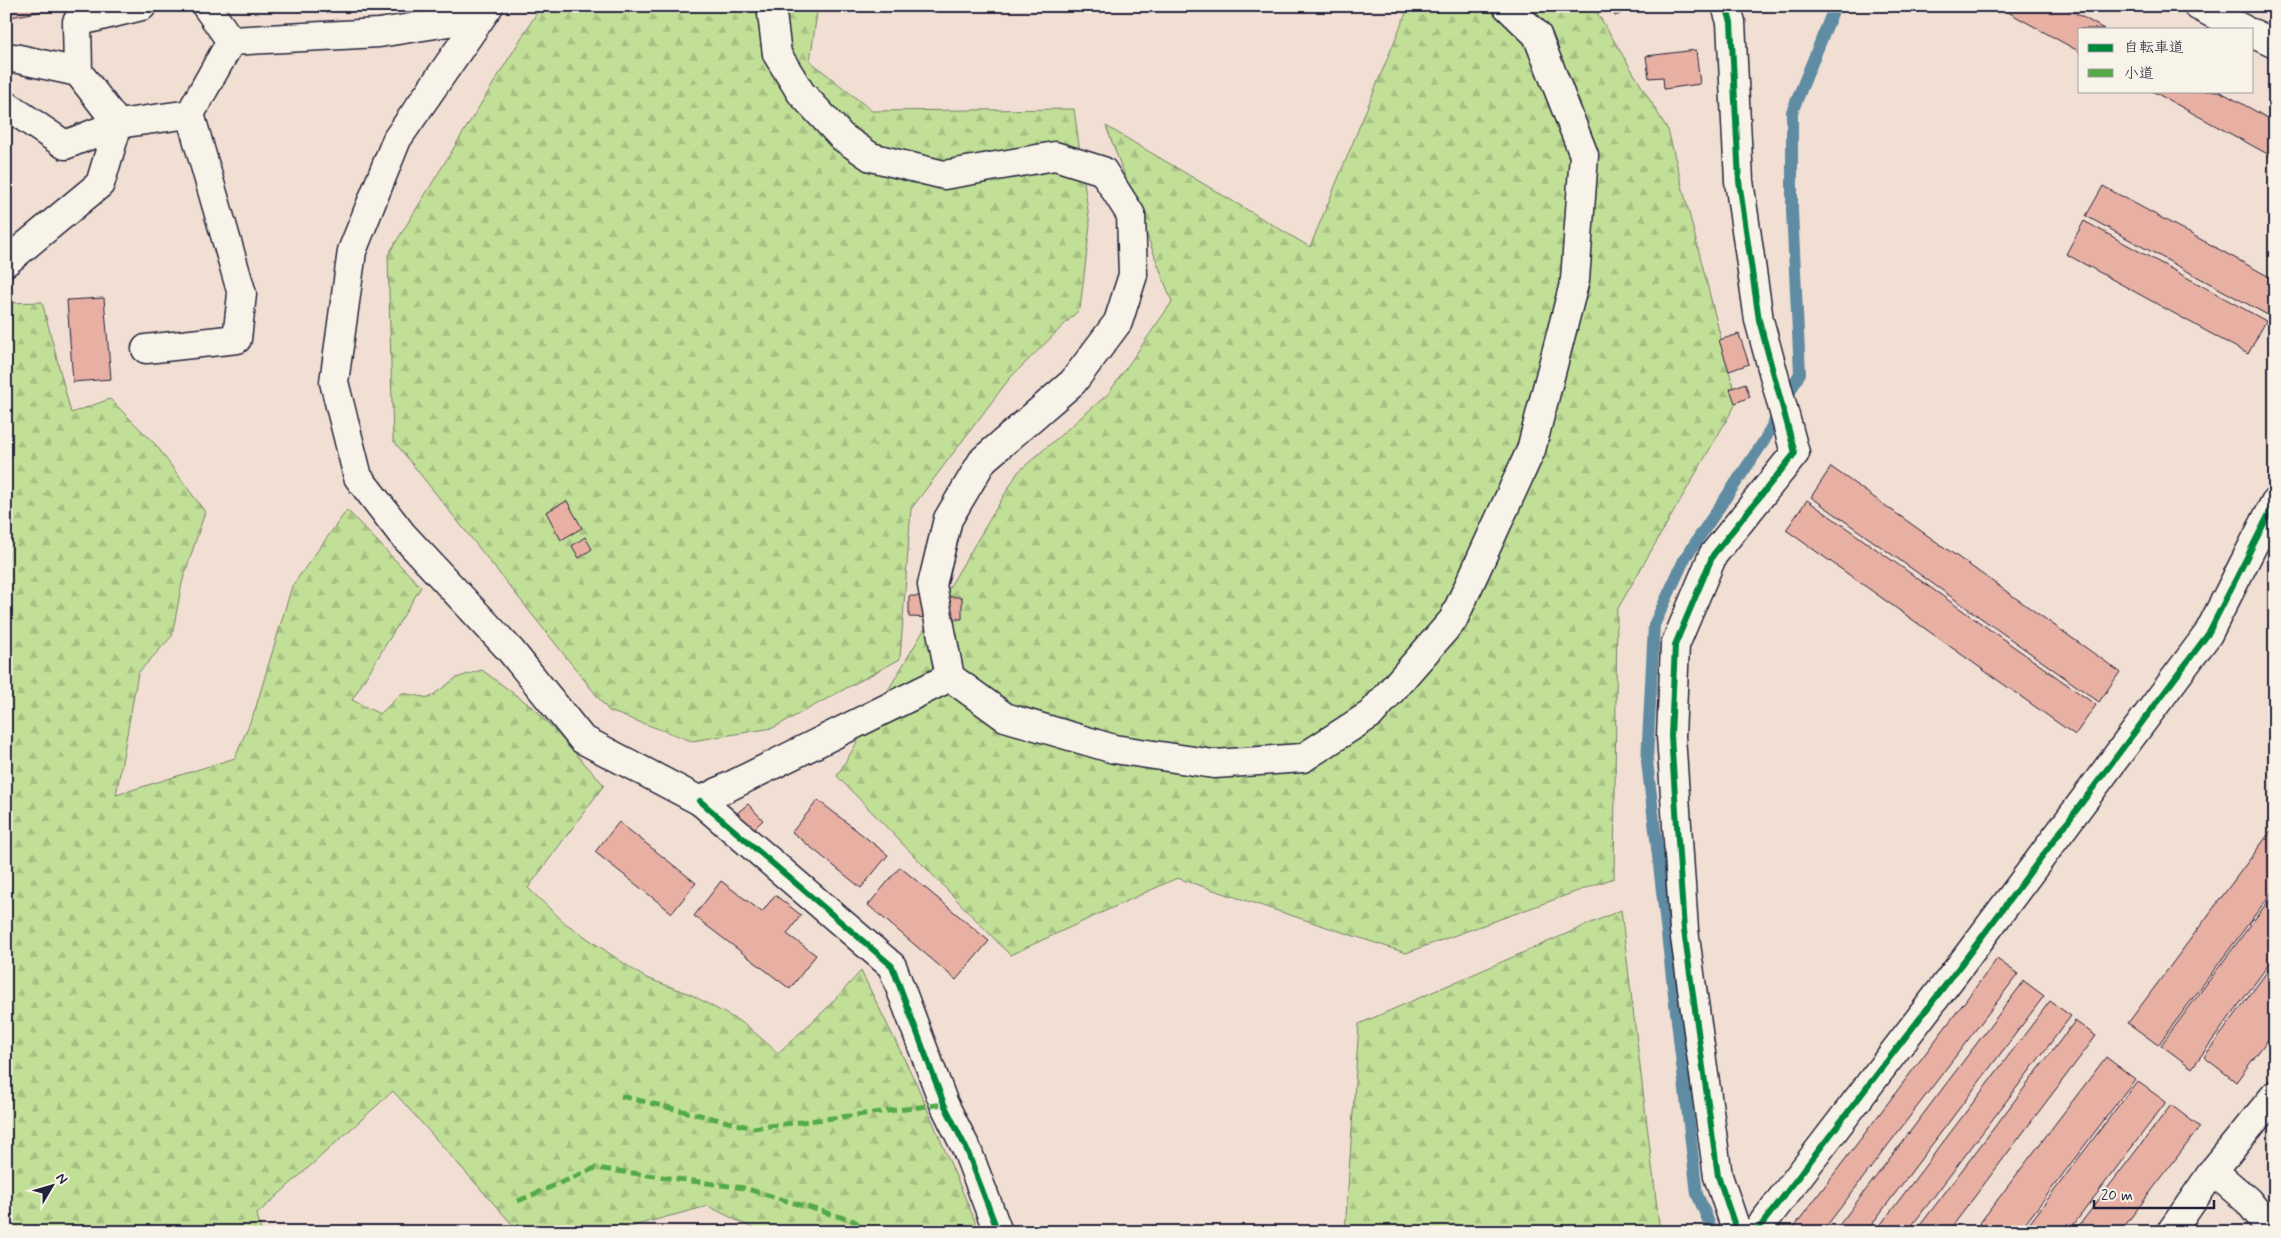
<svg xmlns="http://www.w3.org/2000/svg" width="2281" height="1238" font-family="Mynerve,'Klee One',sans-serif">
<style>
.forest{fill:url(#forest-firs);stroke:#728069}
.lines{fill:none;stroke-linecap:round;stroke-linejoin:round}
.stream{stroke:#5f8ca2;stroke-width:12}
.building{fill:#e8afa3;stroke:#22223b}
.minor-casing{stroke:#22223b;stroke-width:31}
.major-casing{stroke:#22223b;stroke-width:31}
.minor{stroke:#f7f3e8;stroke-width:28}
.major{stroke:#f7f3e8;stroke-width:28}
.quiet{stroke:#53aa46;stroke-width:5;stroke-dasharray:10 5;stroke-linecap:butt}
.cycleway-casing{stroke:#f7f3e8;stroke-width:9}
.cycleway{stroke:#00873e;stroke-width:6}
</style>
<defs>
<pattern id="forest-firs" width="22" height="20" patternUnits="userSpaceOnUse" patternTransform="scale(1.25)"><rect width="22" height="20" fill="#c2df97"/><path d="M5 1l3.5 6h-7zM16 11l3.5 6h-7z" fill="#a6bf83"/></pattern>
</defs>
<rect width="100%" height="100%" fill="#f2dfd3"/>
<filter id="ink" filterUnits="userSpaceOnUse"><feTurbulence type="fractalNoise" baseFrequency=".02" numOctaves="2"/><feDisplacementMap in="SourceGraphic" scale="10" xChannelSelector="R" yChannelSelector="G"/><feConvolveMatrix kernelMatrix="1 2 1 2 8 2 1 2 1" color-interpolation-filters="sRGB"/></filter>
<g filter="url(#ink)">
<g class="forest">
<path d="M541,6H818L810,61L872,111L1074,109L1090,225L1080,309L1009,379L911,509L900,659L773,728L692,741L609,711L393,440L388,255Z"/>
<path d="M1378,6H1593L1668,130L1737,402L1617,610L1614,878L1406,953L1177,878L1010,955L837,776L1018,472L1108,394L1172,302L1106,126L1310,247L1406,13Z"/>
<path d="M42,302L71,413L110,399L156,445L205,512L182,583L172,636L138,673L116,795L235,758L255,710L292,586L347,510L421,587L352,700L380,714L402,693L429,698L456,678L482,670L536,710L604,785L528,888L565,923L644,977L690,994L746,1025L778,1053L826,1009L861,971L917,1085L975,1221L976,1232H760L708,1206L610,1232H519L393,1091L257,1214L261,1232H6V303Z"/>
<path d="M1621,910L1660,1232H1345L1359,1024Z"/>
</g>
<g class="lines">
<path class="stream" d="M1713,1232L1697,1194L1647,761L1654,625L1685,558L1764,441L1800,373L1792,211V112L1835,6"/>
</g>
<g class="building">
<path d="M6,6H69L6,18Z"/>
<path d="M1611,6H1639L1615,16Z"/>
<path d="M1997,6H2063L2104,29H2080V52Z"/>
<path d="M1696,50L1700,84L1664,89L1663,77L1649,78L1646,56Z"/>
<path d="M2152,91H2219L2275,122V158Z"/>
<path d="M2103,186L2275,280V319L2086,216Z"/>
<path d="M2084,221L2266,321L2248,354L2066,254Z"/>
<path d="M104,298L111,379L73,382L67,300Z"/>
<path d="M1739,334L1749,364L1729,371L1719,340Z"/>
<path d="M1745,383L1750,397L1735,403L1730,389Z"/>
<path d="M1831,467L2120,672L2099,702L1811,497Z"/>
<path d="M1807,500L2096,705L2075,735L1786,530Z"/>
<path d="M567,501L582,528L561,540L546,512Z"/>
<path d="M585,537L592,549L579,558L572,546Z"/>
<path d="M909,596L962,597V619L909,617Z"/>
<path d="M818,800L888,855L861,888L792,832Z"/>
<path d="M748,804L763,820L752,831L736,814Z"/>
<path d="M619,822L696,883L672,913L595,852Z"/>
<path d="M2273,828L2275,888L2158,1045L2128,1023Z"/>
<path d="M900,867L989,941L956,980L868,905Z"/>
<path d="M721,881L762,912L775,895L801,915L787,934L816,955L790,989L694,916Z"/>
<path d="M2275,892V956L2192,1068L2161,1045Z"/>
<path d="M1997,959L2018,974L1822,1232H1790Z"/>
<path d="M2275,961V1030L2236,1082L2204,1057Z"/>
<path d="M2024,981L2044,996L1866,1232H1834Z"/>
<path d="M2050,1001L2071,1016L1907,1232H1875Z"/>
<path d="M2075,1021L2096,1036L1948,1232H1915Z"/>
<path d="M2106,1057L2135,1079L2019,1232H1973Z"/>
<path d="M2137,1081L2166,1102L2068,1232H2023Z"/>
<path d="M2171,1105L2200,1127L2120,1232H2074Z"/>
</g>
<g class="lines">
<defs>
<g id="minor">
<path d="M142,6L77,22L78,72L118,124L190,114L231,41"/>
<path d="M206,6L231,41L379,33L480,17"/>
<path d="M489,6L397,139L352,251L334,382L358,477L402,534L511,651L582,739L700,801L892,966L944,1104L967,1150L998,1232"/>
<path d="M771,6L777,54L801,93L842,137L871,157L944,175L1055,156L1103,171L1131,215L1133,275L1118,322L1073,382L983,460L948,519L932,585L950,677L1005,717L1114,749L1214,764L1303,758L1371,714L1453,620L1531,450L1575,280L1584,155L1537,35L1507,6"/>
<path d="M1726,6L1731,22L1739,181L1759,320L1795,453L1713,555L1675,645L1671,736L1684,930L1718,1176L1737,1232"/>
<path d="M6,59L14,58L78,72"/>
<path d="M6,105L65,145L118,124"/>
<path d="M6,262L100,184L118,124"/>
<path d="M146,349L237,339L242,294L190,114"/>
<path d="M700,801L950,677"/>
<path d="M2213,1171L2248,1201L2273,1232"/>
<path d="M1756,1232L1963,962L2208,634L2275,502"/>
<path d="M2171,1232L2213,1171L2275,1095"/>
</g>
<g id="major">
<path d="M2198,6L2243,29"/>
<path d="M2252,33L2275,44"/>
</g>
</defs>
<use href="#minor" class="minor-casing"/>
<use href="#major" class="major-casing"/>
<use href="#minor" class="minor"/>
<use href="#major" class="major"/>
<g class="quiet">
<path d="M621,1096L753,1128L944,1104"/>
<path d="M518,1201L595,1168L744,1188L854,1221L868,1232"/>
</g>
<defs>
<g id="cycleway">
<path d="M1726,6L1731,22L1739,181L1759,320L1795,453L1713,555L1675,645L1671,736L1684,930L1718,1176L1737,1232"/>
<path d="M700,801L892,966L944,1104L967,1150L998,1232"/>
<path d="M1756,1232L1963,962L2208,634L2275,502"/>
</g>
</defs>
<use href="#cycleway" class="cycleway-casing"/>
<use href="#cycleway" class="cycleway"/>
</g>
</g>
<rect width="2281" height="1238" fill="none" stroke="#f7f3e8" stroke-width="25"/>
<rect x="12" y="12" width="2256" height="1213" fill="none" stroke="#22223b" stroke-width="2" filter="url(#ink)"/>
<rect x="2078" y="28" width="175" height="65" fill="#f7f3e8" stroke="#a29fa3"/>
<rect x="2088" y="44" width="25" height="8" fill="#00873e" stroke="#a29fa3"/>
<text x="2124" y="52" font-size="15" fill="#22223b">自転車道</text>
<rect x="2088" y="69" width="25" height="8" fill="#53aa46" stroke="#a29fa3"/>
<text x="2124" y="78" font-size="15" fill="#22223b">小道</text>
<g transform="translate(52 1186) rotate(52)" stroke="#f7f3e8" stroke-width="4" paint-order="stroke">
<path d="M0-4L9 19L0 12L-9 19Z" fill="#22223b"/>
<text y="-8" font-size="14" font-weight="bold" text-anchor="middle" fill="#22223b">N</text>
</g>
<path d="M2094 1200v8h120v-8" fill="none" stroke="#22223b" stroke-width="2.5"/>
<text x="2101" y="1200" font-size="15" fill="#22223b" stroke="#f7f3e8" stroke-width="4" paint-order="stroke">20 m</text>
</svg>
